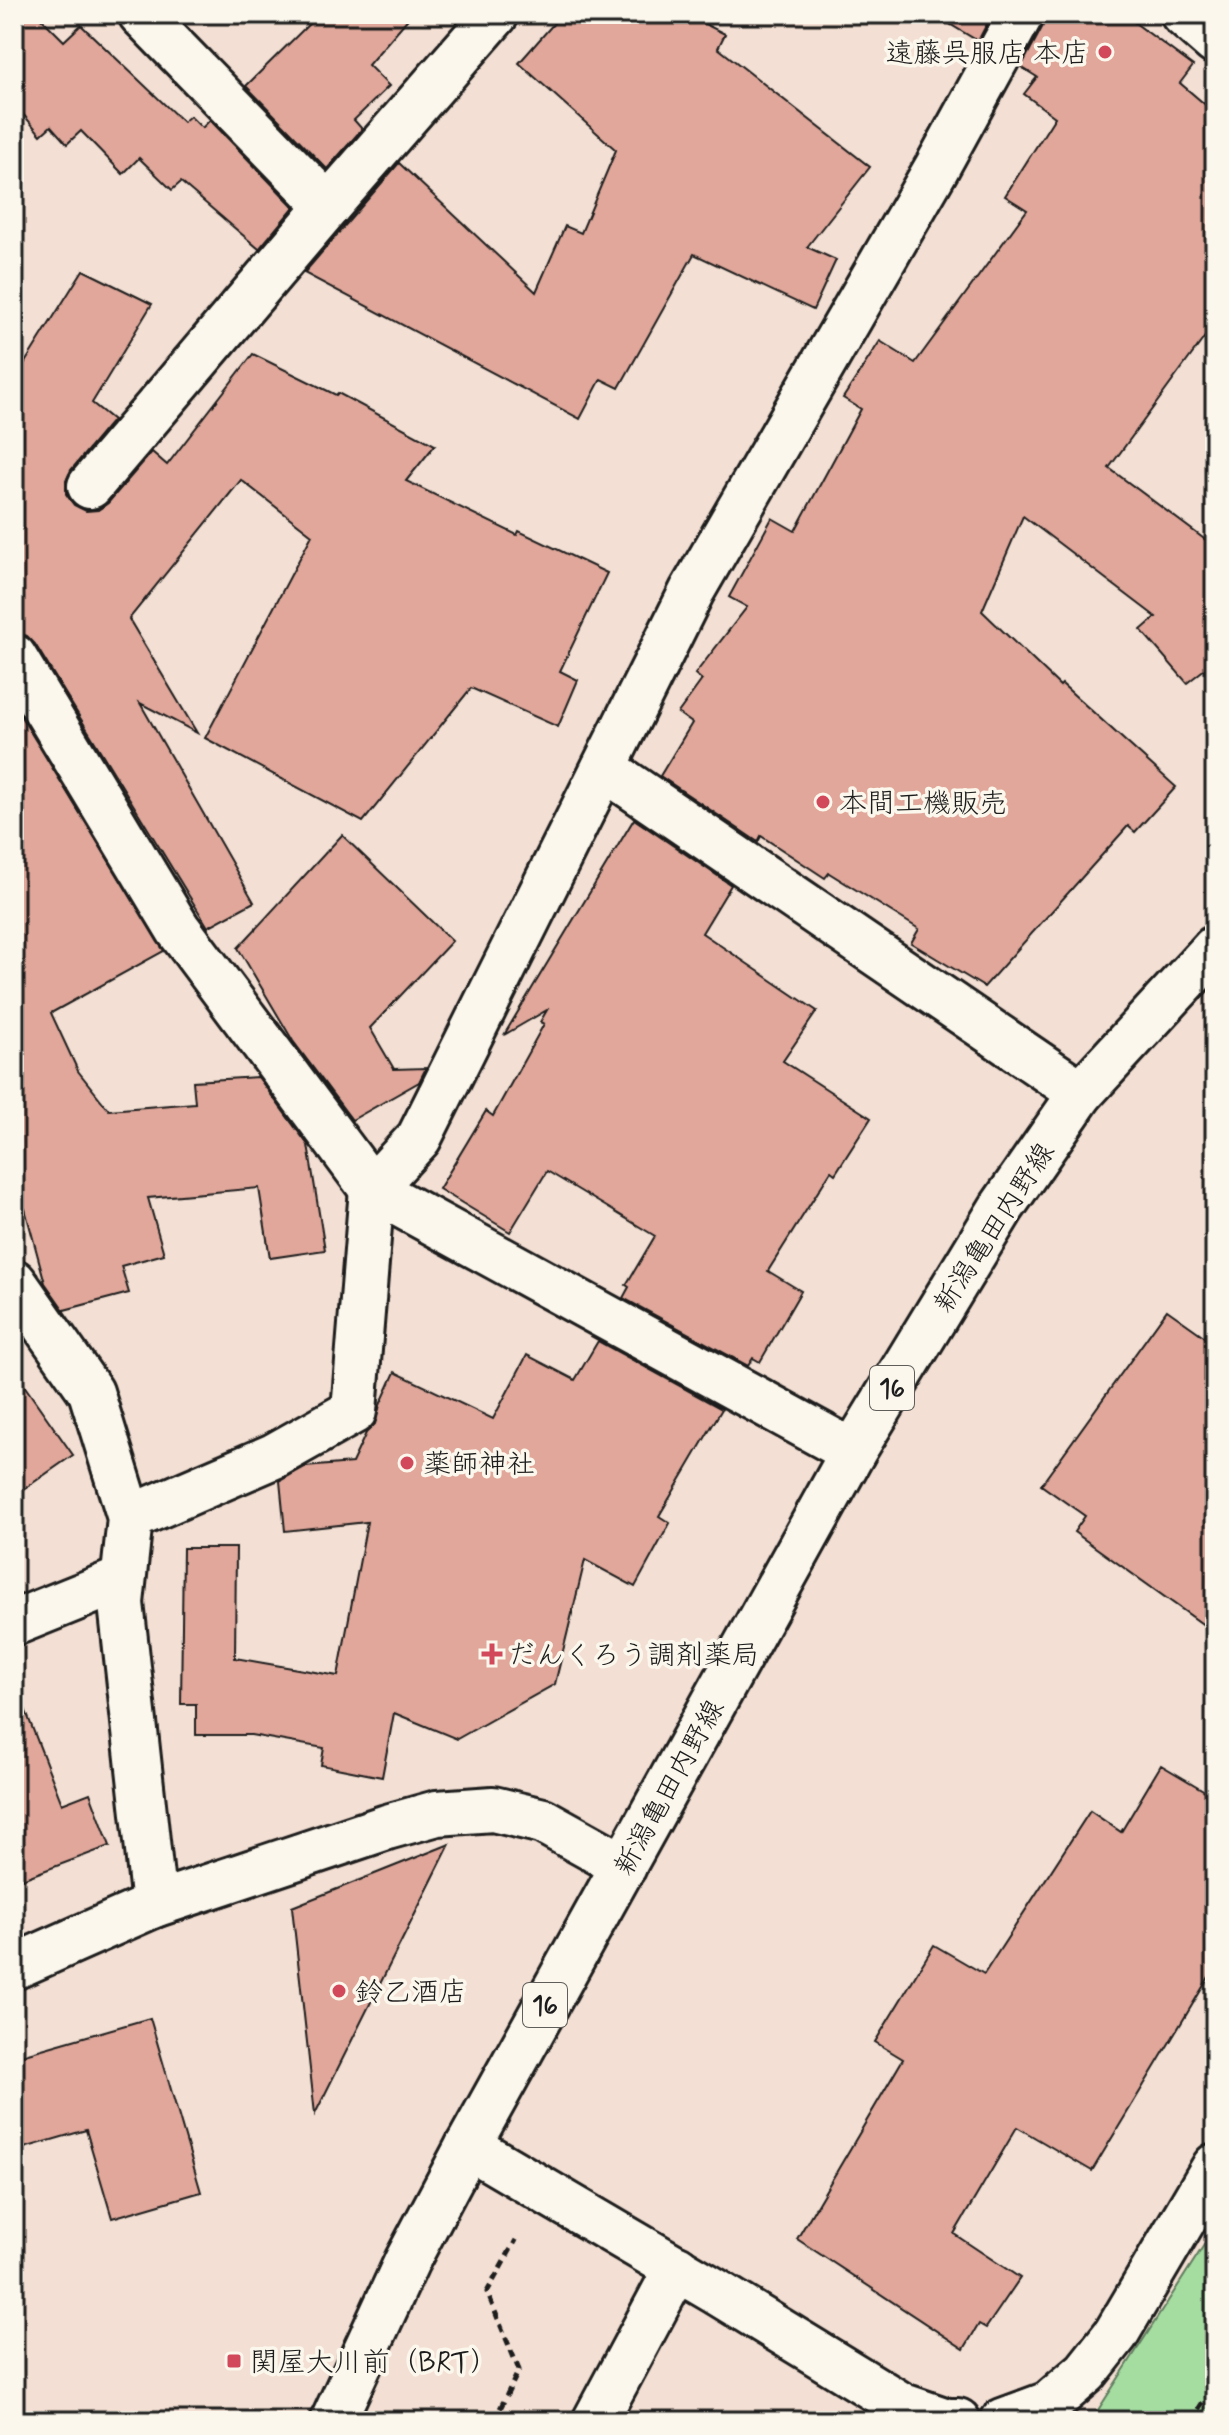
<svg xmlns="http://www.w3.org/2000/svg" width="1229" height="2435" font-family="Mynerve,'Klee One',sans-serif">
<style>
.green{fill:#a5dda1;stroke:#607c5e;stroke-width:2}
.building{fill:#e0a79a;stroke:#1c1c1c;stroke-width:2}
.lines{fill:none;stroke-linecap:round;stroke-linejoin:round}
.street-casing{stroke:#1c1c1c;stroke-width:50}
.secondary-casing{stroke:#1c1c1c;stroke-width:50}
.primary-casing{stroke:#1c1c1c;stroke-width:50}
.path{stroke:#1c1c1c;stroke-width:5;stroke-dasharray:8 6;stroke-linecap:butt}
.street{stroke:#fbf7ec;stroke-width:44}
.secondary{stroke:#fbf7ec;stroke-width:44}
.primary{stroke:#fbf7ec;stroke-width:44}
.poi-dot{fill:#d1495b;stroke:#fbf7ec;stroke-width:3}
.labels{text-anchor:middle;stroke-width:7;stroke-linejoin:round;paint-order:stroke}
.shield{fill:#fbf7ec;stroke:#5f5e5a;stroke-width:2}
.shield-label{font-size:26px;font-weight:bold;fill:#1c1c1c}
.poi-label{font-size:28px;fill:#1c1c1c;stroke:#fbf7ec;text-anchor:start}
.street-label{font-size:28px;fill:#1c1c1c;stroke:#fbf7ec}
</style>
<rect width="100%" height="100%" fill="#f3dfd3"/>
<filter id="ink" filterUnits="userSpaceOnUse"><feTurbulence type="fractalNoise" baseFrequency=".0125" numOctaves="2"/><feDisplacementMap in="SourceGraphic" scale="16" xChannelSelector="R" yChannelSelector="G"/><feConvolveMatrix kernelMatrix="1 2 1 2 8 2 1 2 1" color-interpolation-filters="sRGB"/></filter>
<g filter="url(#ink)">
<path class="green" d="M1215,2228V2421H1091Z"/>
<g class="building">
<path d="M14,14H37L64,41L81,25L183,122L190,116L202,128L210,120L294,207L259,249L181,182L172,190L139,158L123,174L81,131L67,144L51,126L41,135L14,104Z"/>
<path d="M319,14H412L368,65L389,86L354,120L362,129L327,169L246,86Z"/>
<path d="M562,14H685L725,34L718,48L870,167L807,247L836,260L813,310L694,254L619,388L601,379L580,419L304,273L399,163L536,292L565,226L581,233L616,150L519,63Z"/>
<path d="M933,14H992L978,41Z"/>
<path d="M1046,14H1123L1193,66L1180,83L1215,113V323L1109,468L1215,547V661L1187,683L1141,630L1156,617L1023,516L982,611L1060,686L1062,684L1176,787L1135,832L1128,826L984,987L911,943L919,929L829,873L825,878L761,836L758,842L660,776L692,723L678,713L702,680L695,674L747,607L729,597L772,518L795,531L861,409L843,398L880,341L915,363L1027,210L1005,196L1055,117L1024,94L1037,77L1021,67L1043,26Z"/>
<path d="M83,270L152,304L92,403L113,420L71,470L66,481V494L74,505L86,511L98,510L108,503L152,452L167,465L253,354L336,395L338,393L435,445L406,481L517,535L519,531L607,573L560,671L578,680L558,727L471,688L363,822L205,738L312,535L241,480L129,619L197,733L140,703L254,902L208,927L35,644L27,636L14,632V380Z"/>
<path d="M14,705L164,951L51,1013L78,1071L109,1110L195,1103L193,1081L258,1077L308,1145L325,1250L270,1258L259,1188L148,1198L164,1254L121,1266L129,1293L64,1310L45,1283L25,1209L14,1194Z"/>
<path d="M634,819L731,885L702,933L817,1011L783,1061L871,1118L835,1174L831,1171L768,1271L801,1291L760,1362L753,1358L748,1366L623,1298L629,1287L626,1285L655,1236L547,1171L510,1232L439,1189L486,1111L493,1116L544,1024L540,1022L547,1010L504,1035Z"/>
<path d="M342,835L452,941L370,1028L394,1069L426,1068L419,1082L352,1120L293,1041L238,948Z"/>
<path d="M1167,1310L1215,1344V1633L1074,1532L1085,1516L1041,1485Z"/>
<path d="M598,1341L722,1409L659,1516L670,1523L635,1587L585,1560L555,1684L457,1739L394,1713L382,1777L321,1765L324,1748L251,1735H196V1704H181L183,1548H236L235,1658L338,1676L367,1522L285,1531L280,1481L305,1467L352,1463L366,1433L375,1424L380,1405L395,1372L493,1419L527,1355L575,1380Z"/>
<path d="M14,1371L73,1455L14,1496Z"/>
<path d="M14,1691H18L62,1804L90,1793L110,1846L14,1882Z"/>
<path d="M1161,1765L1215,1797V1967L1092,2171L1017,2127L954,2234L1020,2278L986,2328L979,2324L964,2349L797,2239L903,2059L875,2042L934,1945L984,1974L1090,1811L1121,1832Z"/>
<path d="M450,1844L315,2114L292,1907Z"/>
<path d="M150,2018L201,2192L112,2218L86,2130L14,2151V2057Z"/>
</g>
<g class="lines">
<defs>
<g id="street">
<path d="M141,14L328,206"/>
<path d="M1183,14L1215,42"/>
<path d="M90,486L328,206L496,14"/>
<path d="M14,657L178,929L372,1189L853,1452"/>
<path d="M604,768L1081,1093"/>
<path d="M14,1282L91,1392L130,1518L121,1603L154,1905"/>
<path d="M130,1518L274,1456L354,1411L372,1189L419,1138L692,591L936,169L1021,14"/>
<path d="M14,1623L123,1579"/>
</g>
<g id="secondary">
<path d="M14,1967L154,1905L387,1827L437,1813L493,1809L543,1821L624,1866"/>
<path d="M468,2146L715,2291L903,2406L947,2421H958"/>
<path d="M595,2421L677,2268"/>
<path d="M1003,2421L1049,2404L1086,2372L1116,2334L1215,2166"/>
</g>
<path id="primary" d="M333,2421L407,2261L468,2146L853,1452L1002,1207L1081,1093L1215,948"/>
</defs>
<use href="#street" class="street-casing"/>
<use href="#secondary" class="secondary-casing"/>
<use href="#primary" class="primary-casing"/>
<g class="path">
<path d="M494,2421L519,2370L487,2292L516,2240"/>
<path d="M1191,2421L1215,2383"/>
</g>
<use href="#street" class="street"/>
<use href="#secondary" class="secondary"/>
<use href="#primary" class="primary"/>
</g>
</g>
<g class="poi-dot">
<circle cx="1105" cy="52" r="8"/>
<circle cx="823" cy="802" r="8"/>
<circle cx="407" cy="1463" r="8"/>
<path d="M488 1642h8v8h8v8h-8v8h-8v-8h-8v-8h8z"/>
<circle cx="339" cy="1991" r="8"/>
<rect x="226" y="2353" width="16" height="16" rx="4"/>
</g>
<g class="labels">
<g class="shield">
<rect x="870" y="1366" width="44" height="44" rx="6"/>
<rect x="523" y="1983" width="44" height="44" rx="6"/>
</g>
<g class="shield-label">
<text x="892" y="1397">16</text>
<text x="545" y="2014">16</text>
</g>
<g class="poi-label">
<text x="1089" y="62" text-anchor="end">遠藤呉服店 本店</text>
<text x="839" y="812">本間工機販売</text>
<text x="423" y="1473">薬師神社</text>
<text x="508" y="1664">だんくろう調剤薬局</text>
<text x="355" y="2001">鈴乙酒店</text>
<text x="250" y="2371">関屋大川前（BRT）</text>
</g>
<g class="street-label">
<text transform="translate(993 1227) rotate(-57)" y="10">新潟亀田内野線</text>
<text transform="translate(668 1787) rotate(-61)" y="10">新潟亀田内野線</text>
</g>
</g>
<rect width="1229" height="2435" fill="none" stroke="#fbf7ec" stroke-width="48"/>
<rect x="24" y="24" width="1181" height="2387" fill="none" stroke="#1c1c1c" stroke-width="3" filter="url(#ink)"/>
</svg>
